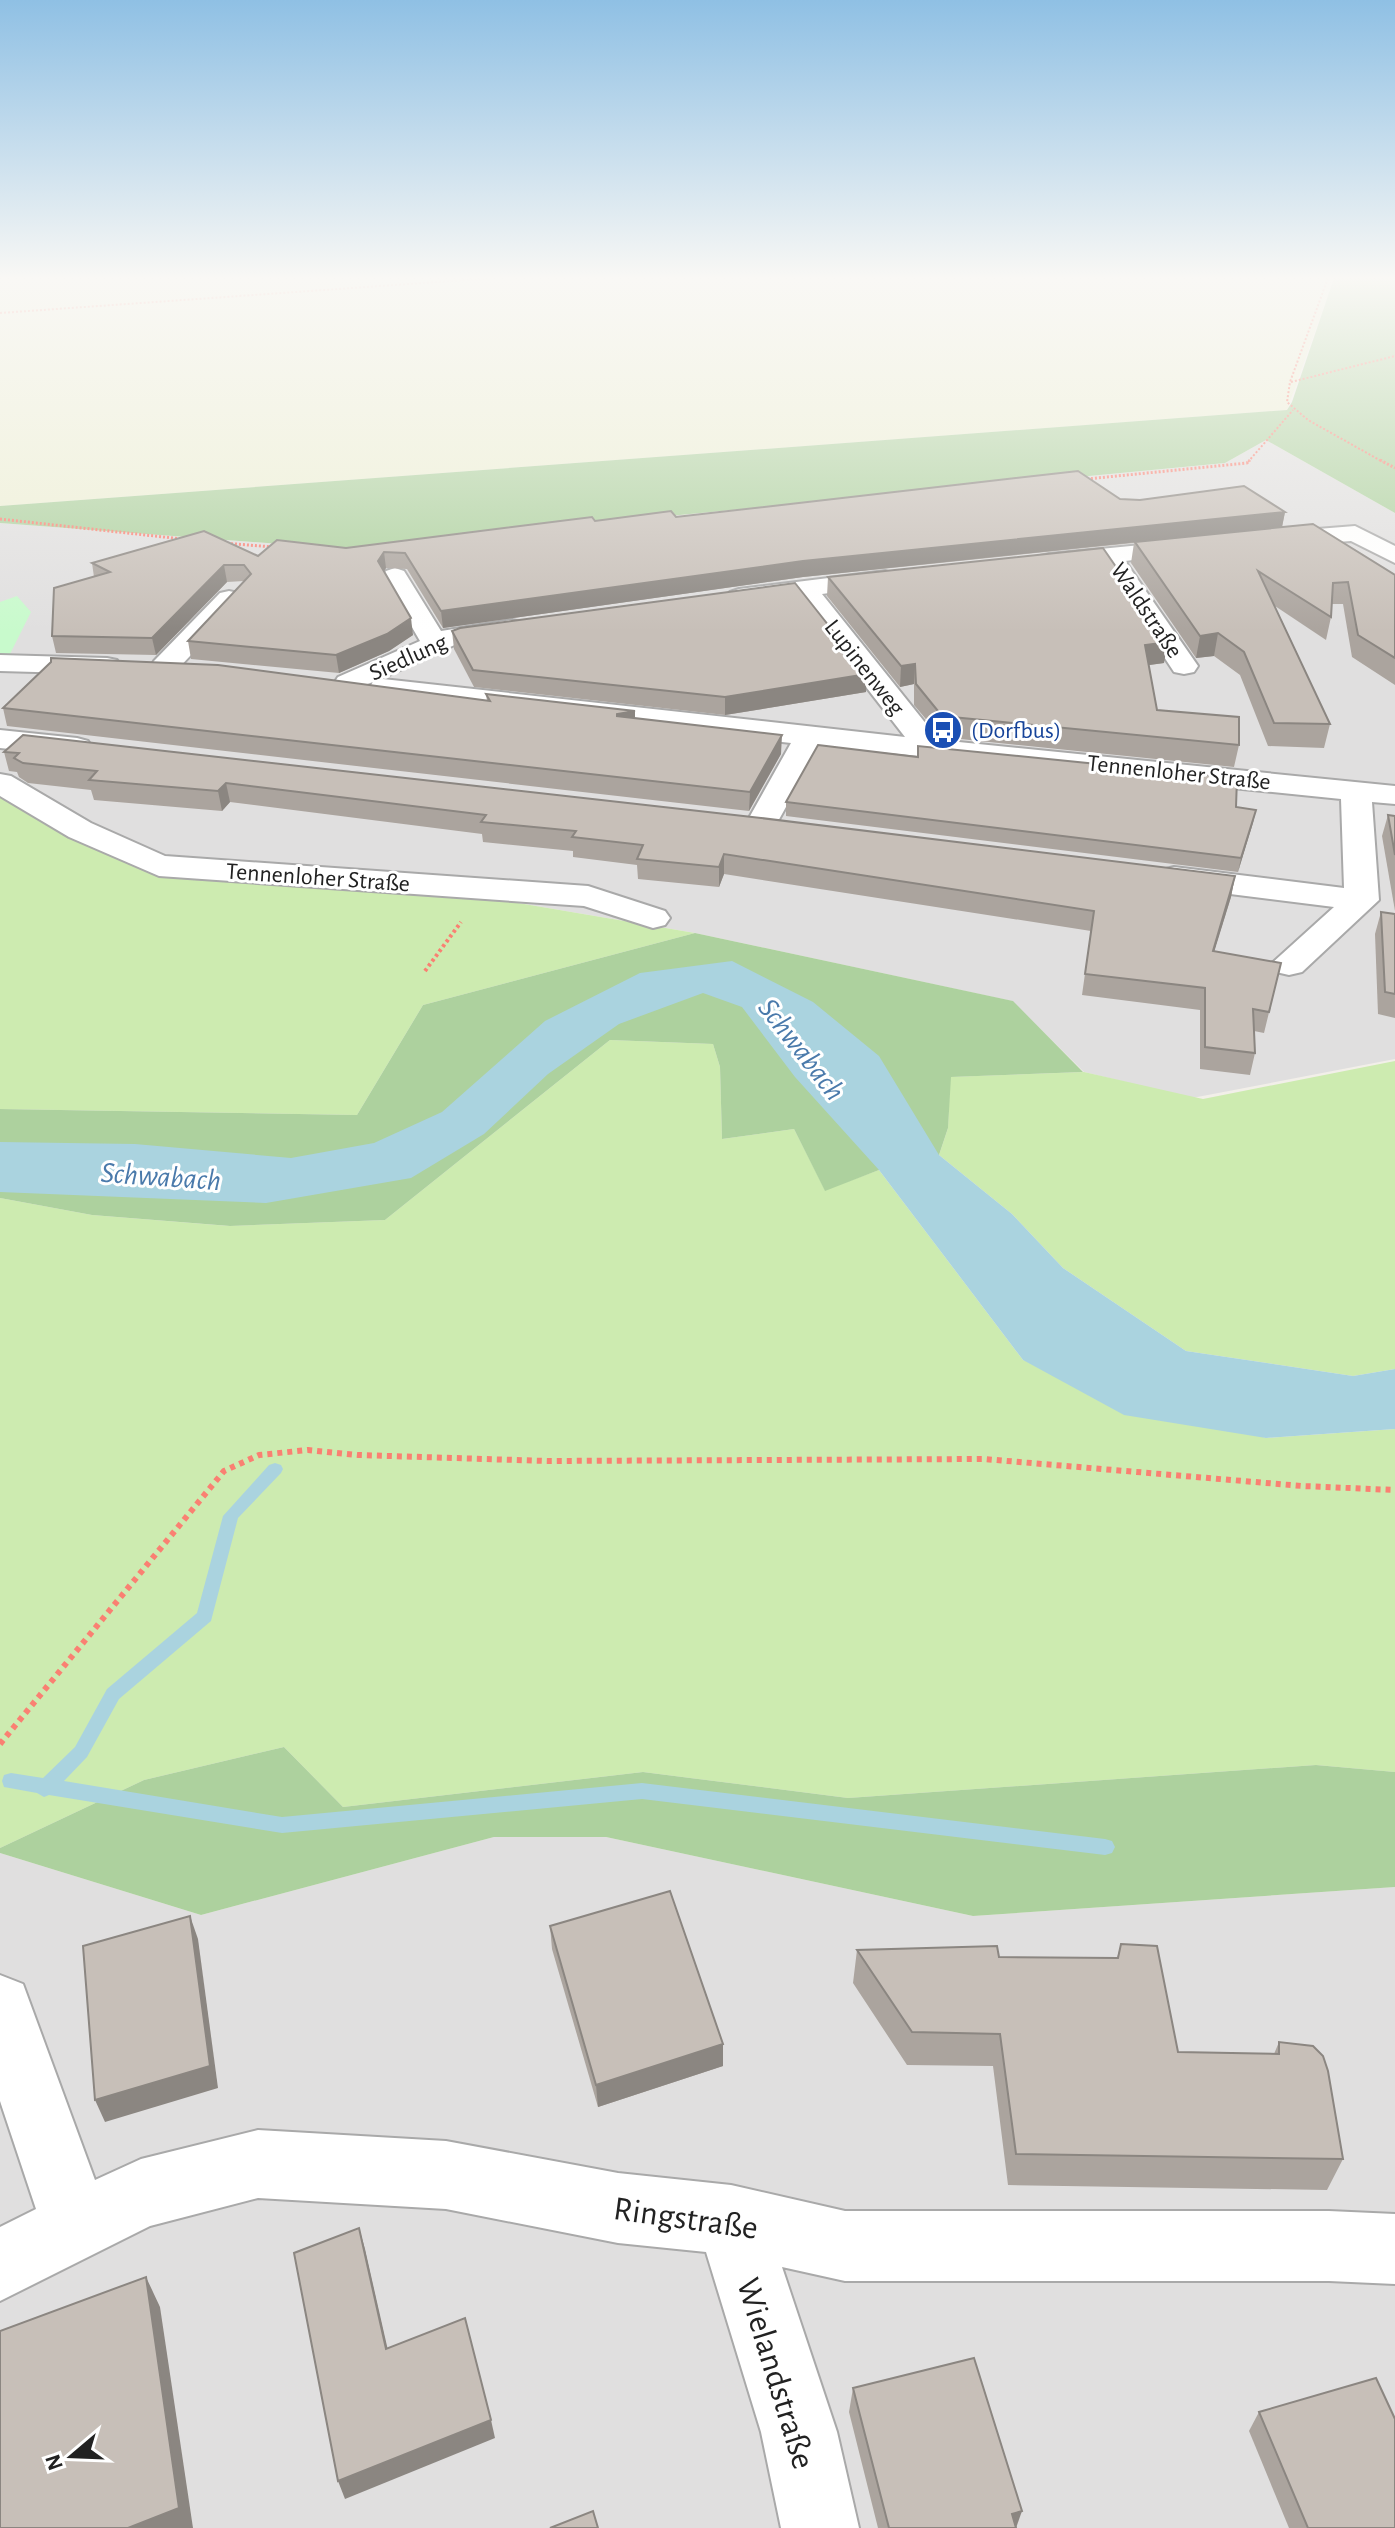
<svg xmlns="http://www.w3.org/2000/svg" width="1395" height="2528" font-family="'Alegreya Sans',sans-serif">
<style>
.residential{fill:#e0dfdf}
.farmland{fill:#eef0d5}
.grass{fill:#cdebb0}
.forest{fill:#add19e}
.park{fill:#c8facc}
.water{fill:#aad3df}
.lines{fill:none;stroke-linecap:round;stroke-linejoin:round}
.stream{fill:#aad3df;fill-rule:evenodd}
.minor-casing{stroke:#a9a9a9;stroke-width:4}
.path-far3{stroke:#fa8072;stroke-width:2;stroke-dasharray:2 2;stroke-linecap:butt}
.path-far2{stroke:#fa8072;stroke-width:3;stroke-dasharray:2 2;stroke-linecap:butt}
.path-far1{stroke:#fa8072;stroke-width:4;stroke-dasharray:3 3;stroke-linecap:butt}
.path{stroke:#fa8072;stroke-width:6;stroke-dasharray:5 5;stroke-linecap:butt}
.minor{fill:#fff;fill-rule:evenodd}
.wall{fill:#aba49e}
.shaded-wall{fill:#8b8681}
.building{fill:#c7bfb8;stroke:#8b8681;stroke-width:2}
.labels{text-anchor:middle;stroke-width:6;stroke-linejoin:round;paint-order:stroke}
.far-street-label{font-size:24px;fill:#222;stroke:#fff}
.far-transit-label{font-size:24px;fill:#164399;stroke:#fff;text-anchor:start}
.water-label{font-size:30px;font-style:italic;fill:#4a7aab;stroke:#fff}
.near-street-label{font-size:34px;fill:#222;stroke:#fff}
</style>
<rect width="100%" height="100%" fill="#f2efe9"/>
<g class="residential">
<path d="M1266,440L1395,513V1059L1192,1098L1084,1072L1012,1001L695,933L477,896L154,872L0,796V523L359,550L554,527L1225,463Z"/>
<path d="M494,1837H606L973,1916L1395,1887V2528H0V1853L201,1915Z"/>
</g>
<path class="farmland" d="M0,278H1334L1287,410L0,506Z"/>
<g class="grass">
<path d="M0,796L154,872L477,896L695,933L423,1005L357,1115L0,1109Z"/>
<path d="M610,1040L713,1044L720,1067L722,1139L794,1129L825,1190L879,1170L1023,1360L1266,1438L1395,1429V1772L1316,1765L848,1798L643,1772L343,1807L284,1747L144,1780L0,1848V1198L92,1215L229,1226L385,1220Z"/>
<path d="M1395,1061V1369L1353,1376L1186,1351L1063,1268L1012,1214L939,1155L948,1128L950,1077L1084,1072L1203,1099Z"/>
</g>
<g class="forest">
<path d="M1334,278H1395V513L1266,440L1225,463L554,527L359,550L0,523V506L1287,410L1292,402Z"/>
<path d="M695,933L1013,1001L1083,1072L951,1077L948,1128L939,1155L879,1170L825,1191L794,1129L722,1139L720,1067L713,1044L610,1040L385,1220L230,1226L92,1215L0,1198V1109L357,1115L423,1005Z"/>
<path d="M284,1747L343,1807L643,1772L848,1798L1316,1765L1395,1772V1887L973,1916L606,1837H494L201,1915L0,1853V1848L144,1780Z"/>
</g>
<path class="park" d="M17,596L31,612L8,658H0V602Z"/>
<path class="water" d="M732,961L813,1002L879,1056L939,1155L1012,1214L1063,1268L1186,1351L1353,1376L1395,1369V1429L1266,1438L1124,1415L1023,1360L879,1170L795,1077L742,1007L703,993L619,1024L548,1074L484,1134L411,1178L266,1203L0,1192V1142L135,1144L291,1158L374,1143L442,1112L545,1021L640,973Z"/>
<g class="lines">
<path class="stream" d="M275,1463L281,1465L283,1469L281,1473L238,1518L211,1621L119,1699L87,1757L64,1781L282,1817L642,1783L1105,1839L1112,1841L1115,1847L1112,1853L1105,1855L642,1799L282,1833L49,1795L44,1797L37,1793L4,1787L2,1781L4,1775L11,1773L43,1778L75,1747L107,1689L197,1613L223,1516L269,1465Z"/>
<defs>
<g id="minor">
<path d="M1355,526L1395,546V563L1351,541L1268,547L1259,545L1256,540L1259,535L1268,533Z"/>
<path d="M1192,540L1201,542L1204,547L1201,552L1125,561L1198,666L1194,672L1184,674L1174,672L1102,563L1049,568L1040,566L1037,561L1040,556L1049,554Z"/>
<path d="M395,568L404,571L441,631L512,620L521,622L525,628L521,634L461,642L374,682L383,679L905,737L797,598L739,605L730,602L726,597L730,592L739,589L885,571L894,574L898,579L894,584L822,594L939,740L1395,786V804L1372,802L1379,900L1302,972L1289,975L1276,972L1271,964L1334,907L1174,887L1162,884L1157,877L1162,870L1174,867L1344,888L1341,799L820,746L772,832L761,835L750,832L745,825L791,743L383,697L373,694L369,688L373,682L348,691L338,689L334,683L338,677L420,641L382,576L386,571Z"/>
<path d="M229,591L238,593L242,599L238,605L174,673L164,675L154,673L150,667L154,661L220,593Z"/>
<path d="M0,655L107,658L117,660L121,666L117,672L107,674L0,671Z"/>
<path d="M0,730L77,738L88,741L92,747L88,753L77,756L0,748Z"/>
<path d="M0,774L11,776L91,823L165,856L588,886L665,911L670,918L665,925L653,928L584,906L159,876L69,837L0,796Z"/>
<path d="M0,1975L23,1984L95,2180L141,2159L258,2130L446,2141L618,2173L731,2185L845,2211H1329L1395,2214V2284L1329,2281H845L782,2267L837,2432L859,2528H781L761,2432L706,2252L618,2243L446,2209L258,2198L150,2226L0,2301V2227L36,2209L0,2101Z"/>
</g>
</defs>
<use href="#minor" class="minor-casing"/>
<g class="path-far3">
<path d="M1328,278L1290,382L1287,402L1308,420L1383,462"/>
<path d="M0,313L493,278"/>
<path d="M1291,382L1395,356"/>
<path d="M1248,462L1293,410"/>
</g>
<g class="path-far2">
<path d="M1380,460L1395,468"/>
<path d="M1087,479L1247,463L1250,460"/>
<path d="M0,519L182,539"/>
<path d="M223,543L273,547"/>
</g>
<path class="path-far1" d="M425,971L461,922"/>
<path class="path" d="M0,1744L224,1471L259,1455L308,1450L358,1455L548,1461L984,1459L1302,1486L1395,1490"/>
<use href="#minor" class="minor"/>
</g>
<g class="wall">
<path d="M1120,499L1285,512L1282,527L1395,575V685L1352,657L1343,604H1332L1331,617L1326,640L1275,606L1330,724L1324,748L1268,746L1240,675L1214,656L1196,658L1131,563L1134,543L803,577L443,628L407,569L386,568L384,571L413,635L389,651L339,673L191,659L188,641L244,581L227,582L156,655L56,653L52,636L94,577L92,563L258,556L346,548L595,521Z"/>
<path d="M828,577L1164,663L1149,665L1157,710L1239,745L1234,767L941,737L914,705V684L900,687L827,596Z"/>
<path d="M452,631L866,692L725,715L474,687L454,649Z"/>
<path d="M486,694L635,711V718L781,754L749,811L7,726L3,708L487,701Z"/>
<path d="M918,746L1236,807L1256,810L1238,872L786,816V802L917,757Z"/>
<path d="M4,752L1235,876L1231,897L1214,951L1281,963L1264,1033L1254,1031L1255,1053L1250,1075L1200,1069V1010L1082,995L1091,931L724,874L719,887L638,879L637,865L573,857V851L483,842L482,834L230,802L222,811L94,800L91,790L28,783L19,777L17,772L9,771Z"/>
<path d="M1388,815L1395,816V911L1382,836Z"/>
<path d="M1381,912L1395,914V1018L1378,1014L1375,934Z"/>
<path d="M550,1926L723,2066L598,2107L552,1949Z"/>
<path d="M1121,1944L1178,2052L1274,2054L1279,2042L1343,2159L1327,2190L1008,2185L993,2066L907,2065L853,1983L857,1950L999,1957L1117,1958Z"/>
<path d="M853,2388L1016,2527V2528H878L849,2412Z"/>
<path d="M1259,2412L1395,2528H1289L1249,2431Z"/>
</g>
<g class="shaded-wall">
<path d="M1285,512L1282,527L803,577L443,628L441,611L803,561Z"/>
<path d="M384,552L386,568L379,578L378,561Z"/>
<path d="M224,565L227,582L156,655L152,638Z"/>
<path d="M411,618L413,635L389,651L339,673L336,655Z"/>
<path d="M1218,633L1214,656L1196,658L1200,636Z"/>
<path d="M1168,642L1164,663L1142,666L1145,645Z"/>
<path d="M915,664L914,684L900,687L901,666Z"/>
<path d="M867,674L866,692L725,715V697Z"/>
<path d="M635,711V729L617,732V714Z"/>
<path d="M782,735L781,754L749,811L750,792Z"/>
<path d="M226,783L230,802L222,811L218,791Z"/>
<path d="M1256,810L1253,823L1238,872L1241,858Z"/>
<path d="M724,854V874L719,887V867Z"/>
<path d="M1235,876L1231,897L1208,972L1213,951Z"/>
<path d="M190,1916L198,1939L218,2088L105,2122L95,2100Z"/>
<path d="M723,2044V2066L598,2107L596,2085Z"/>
<path d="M359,2228L365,2249L392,2368L386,2349Z"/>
<path d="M146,2277L160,2307L193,2528H128Z"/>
<path d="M491,2420L495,2438L345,2499L338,2481Z"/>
<path d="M1022,2511L1016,2528L1012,2514Z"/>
</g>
<g class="building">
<path d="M1078,471L1120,499L1140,500L1244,486L1285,512L803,561L441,611L405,553L384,552L378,561L411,618L387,634L336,655L188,641L251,574L244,565H224L152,638L52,636L54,588L110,572L92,563L204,531L258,556L277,540L346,548L592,517L595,521L671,511L676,517Z"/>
<path d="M1313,524L1395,575V658L1358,635L1348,582L1333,583L1331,617L1258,571L1330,724L1274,723L1244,652L1218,633L1200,636L1135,542Z"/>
<path d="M1103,548L1168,642L1145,645L1157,710L1239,717V745L942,716L916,684L915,664L901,666L828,577Z"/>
<path d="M795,583L867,674L725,697L473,670L452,631L460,628Z"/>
<path d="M51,658L218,665L490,701L486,694L635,711L617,714V716L782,735L750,792L3,708L51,662Z"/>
<path d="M23,735L761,818L1235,876L1213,951L1281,963L1269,1012L1253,1009L1255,1053L1205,1047V988L1085,974L1094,911L724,854L719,867L637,859L643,845L572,837L576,831L481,822L486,815L226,783L218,791L89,780L97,771L23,763L14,758L19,753L4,752Z"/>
<path d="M818,745L918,757V746L1237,778L1236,807L1256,810L1241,858L786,802Z"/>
<path d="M1388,815L1395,816V855Z"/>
<path d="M1381,912L1395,914V994L1385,992Z"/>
<path d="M670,1891L723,2044L596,2085L550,1926Z"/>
<path d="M190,1916L210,2066L95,2100L83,1946Z"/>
<path d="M1121,1944L1157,1946L1178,2052L1279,2054V2042L1313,2046L1323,2056L1328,2071L1343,2159L1016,2154L1000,2034L912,2032L857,1950L997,1946L999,1957L1118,1958Z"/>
<path d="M359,2228L386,2349L465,2318L491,2420L338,2481L294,2253Z"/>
<path d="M146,2277L179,2508L128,2528H0V2331Z"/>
<path d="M974,2358L1022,2511L1012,2514L1016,2528H889L853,2388Z"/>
<path d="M1376,2378L1395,2419V2528H1308L1259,2412Z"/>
<path d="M593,2511L598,2528H550Z"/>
</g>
<linearGradient id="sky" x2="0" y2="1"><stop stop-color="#8fc0e4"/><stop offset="0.44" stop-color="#f9f8f5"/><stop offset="1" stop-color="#f9f8f5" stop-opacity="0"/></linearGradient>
<rect width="1395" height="632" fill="url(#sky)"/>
<defs>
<symbol id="bus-disc" viewBox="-11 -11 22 22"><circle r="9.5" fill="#1a4fb4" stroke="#fff"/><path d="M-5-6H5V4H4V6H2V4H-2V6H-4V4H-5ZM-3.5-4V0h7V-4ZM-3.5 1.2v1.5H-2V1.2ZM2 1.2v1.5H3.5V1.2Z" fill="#fff"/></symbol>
</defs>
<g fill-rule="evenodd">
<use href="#bus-disc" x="921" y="708" width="44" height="44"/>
</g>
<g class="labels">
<g class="far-street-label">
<text transform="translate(1147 610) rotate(56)" y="8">Waldstraße</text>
<text transform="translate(408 657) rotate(-24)" y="8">Siedlung</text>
<text transform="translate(865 667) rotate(52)" y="8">Lupinenweg</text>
<text transform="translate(1179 772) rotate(6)" y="8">Tennenloher Straße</text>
<text transform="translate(318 877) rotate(4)" y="8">Tennenloher Straße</text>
</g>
<g class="far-transit-label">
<text x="971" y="738">(Dorfbus)</text>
</g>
<g class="water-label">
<text transform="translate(802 1049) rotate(52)" y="10">Schwabach</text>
<text transform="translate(161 1176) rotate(4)" y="10">Schwabach</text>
</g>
<g class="near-street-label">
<text transform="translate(686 2217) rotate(8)" y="12">Ringstraße</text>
<text transform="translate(777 2373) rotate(73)" y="12">Wielandstraße</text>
</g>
</g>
<g transform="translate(72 2456) rotate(251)" stroke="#ffffff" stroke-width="6" paint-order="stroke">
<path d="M0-6L14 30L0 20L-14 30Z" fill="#222222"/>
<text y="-12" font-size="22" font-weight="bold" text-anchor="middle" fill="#222222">N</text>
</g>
</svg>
